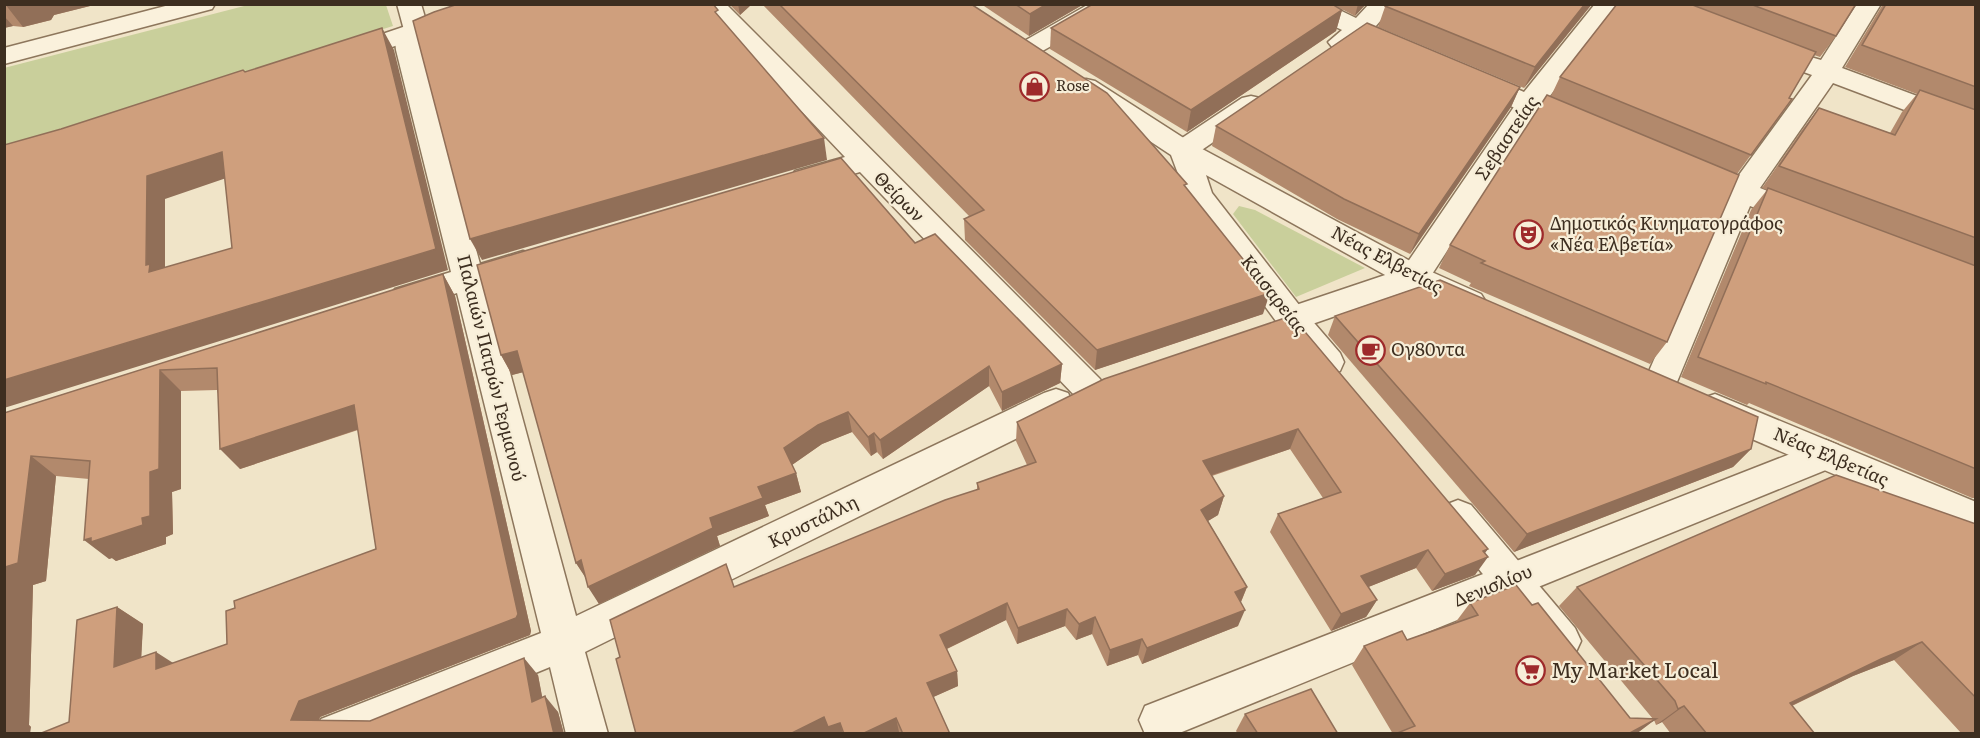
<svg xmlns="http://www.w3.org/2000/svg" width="1980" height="738" font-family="Literata,serif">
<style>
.green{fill:#c9cf9b}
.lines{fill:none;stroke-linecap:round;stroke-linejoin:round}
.pedestrian-casing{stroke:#8d765c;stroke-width:3}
.minor-casing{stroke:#8d765c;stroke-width:3}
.tertiary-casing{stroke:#8d765c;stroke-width:3}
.pedestrian{fill:#faf1dc;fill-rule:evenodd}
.minor{fill:#faf1dc;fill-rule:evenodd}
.tertiary{fill:#faf1dc;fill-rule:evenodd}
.wall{fill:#b2896c}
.shaded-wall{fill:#916f58}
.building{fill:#cf9f7d;stroke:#916f58;stroke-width:1.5;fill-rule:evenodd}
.labels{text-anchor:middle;stroke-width:4.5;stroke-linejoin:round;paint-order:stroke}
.far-poi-label{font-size:15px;fill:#3d2e20;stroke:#f7eed8;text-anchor:start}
.street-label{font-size:18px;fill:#3d2e20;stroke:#f7eed8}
.poi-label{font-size:18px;fill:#3d2e20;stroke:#f7eed8;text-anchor:start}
.near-poi-label{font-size:21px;fill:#3d2e20;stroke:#f7eed8;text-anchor:start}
</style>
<rect width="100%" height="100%" fill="#f0e4c8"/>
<g class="green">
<path d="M248,5H386L393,26L5,146L4,68Z"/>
<path d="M1239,206L1255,210L1365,268L1296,297L1233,214Z"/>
</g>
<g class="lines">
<defs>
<g id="pedestrian">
<path d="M1089,4H1120L1117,9L1037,54L1028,57L1019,54L1015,49L1019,44Z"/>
<path d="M1529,96L1538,98L1542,104L1425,285L1292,331L1281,328L1276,319L1281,310L1403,269L1520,98Z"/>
</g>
<g id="minor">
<path d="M397,4H421L429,31L421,42L422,50L480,264L523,251L534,254L538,262L534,270L486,284L576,616L1044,393L1056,389L1068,393L1073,403L1068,413L585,652L608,734H566L550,667L388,734H315L321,719L541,633L457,293L406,309L395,305L390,297L395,289L451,272L396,50L395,41L404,30Z"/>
<path d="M700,4H726L1100,379L1105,388L1100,397L1088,401L1076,397L860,172L805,188L795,185L791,178L795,171L845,157Z"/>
<path d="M1295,4H1327L1356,18L1369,4H1395L1375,27L1408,43L1412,48L1408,53L1399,56L1390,53L1361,39C1351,47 1345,51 1332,47L1328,42L1342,30L1298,9Z"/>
<path d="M1595,4H1620L1546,101L1591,120L1595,126L1591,132L1581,135L1571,132L1464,86L1460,80L1464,74L1473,72L1482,74L1524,92Z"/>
<path d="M1857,4H1881L1842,68L1976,118V137L1833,83L1760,188L1810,208L1815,215L1810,222L1800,225L1750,206L1672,394L1660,398L1648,394L1643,385L1725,196L1682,179L1678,172L1682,165L1692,162L1736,179L1812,75L1798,70L1794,64L1798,58L1807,56L1821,60Z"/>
<path d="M1251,96L1260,98L1264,104L1260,110L1193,156L1183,159L1173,156L1169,150L1173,144L1242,98Z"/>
<path d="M1826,440L1838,445L1844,455L1838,465L1177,734H1145L1139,720L1145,706Z"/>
</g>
<g id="tertiary">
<path d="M173,4H215L212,9L4,64V48Z"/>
<path d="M471,4H509L506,9L347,62L338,59L334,54L338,49Z"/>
<path d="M1086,79L1095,81L1193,144L1425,269L1481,294L1486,302L1481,310L1470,314L1459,310L1403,285L1206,175L1212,193L1303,310L1340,353L1344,362L1340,371L1328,375L1316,371L1281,328L1189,203L1171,155L1077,93L1073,87L1077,81Z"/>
<path d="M1715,394L1976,502V535L1703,418L1698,408L1703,398Z"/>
<path d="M1458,500L1471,505L1575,628L1581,641L1575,654L1561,660L1547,654L1445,527L1440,516L1445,505Z"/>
</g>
</defs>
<use href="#pedestrian" class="pedestrian-casing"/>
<use href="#minor" class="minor-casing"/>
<use href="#tertiary" class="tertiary-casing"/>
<use href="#pedestrian" class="pedestrian"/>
<use href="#minor" class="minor"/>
<use href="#tertiary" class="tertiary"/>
</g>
<g class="wall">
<path d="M4,4H98L54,15L51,20L23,27L13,26L4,28Z"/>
<path d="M729,4H752L740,15Z"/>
<path d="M762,4H971L1186,189L1263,314L1095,370L965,240L964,219L969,216Z"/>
<path d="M981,4H1084L1029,36Z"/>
<path d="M1332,4H1366L1355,16Z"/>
<path d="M1386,4H1592L1524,88L1378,27Z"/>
<path d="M1617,4H1856L1836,36L1820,57L1814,55L1789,98L1792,99L1737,174L1667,342L1650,364L1469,286L1471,283L1439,268L1450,245L1551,96L1560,77Z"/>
<path d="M1883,4H1976V498H1972L1749,403L1747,405L1681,377L1751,210L1767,190L1762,188L1802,130L1819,108L1890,133L1902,112L1917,94L1845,67Z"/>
<path d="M1342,10L1336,31L1187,132L1050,49L1051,28Z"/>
<path d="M1520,87L1511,107L1410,254L1337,219L1212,146L1216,126Z"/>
<path d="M915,243L1062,364L1060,383L1002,411L989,386L883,459L877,452L871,456L852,432L822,444L792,465L796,473L801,492L765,505L769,516L717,536L720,546L599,604L586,578L576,563L523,372L512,375L501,355Z"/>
<path d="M443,274L455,296L531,631L530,635L320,717L319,720L370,721L538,675L542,697L558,712L564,734L69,722L117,607L143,624L141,657L173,663L227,644L235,608L376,549L358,430L240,469L217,390L181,391V489L172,492L173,534L166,537V544L116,561L112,558L109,559L89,479L56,476L46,581L33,585L29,725L31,727L4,734V413Z"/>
<path d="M1335,316L1751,449L1733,467L1514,552L1328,335Z"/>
<path d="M1297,328L1485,553L1475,575L1432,591L1416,568L1368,587L1377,600L1366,617L1331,631L1270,532L1278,514L1323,498L1290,449L1212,476L1224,496L1218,515L1208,521L1247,587L1241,602L1238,626L1142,664L1138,655L1107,666L1092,634L1076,640L1065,626L1017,644L1006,620L947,649L957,671L958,686L933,697L950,734H900L899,732L897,734H830L829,732L620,657L977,490V483L1027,465L1016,441L1017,422Z"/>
<path d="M1976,524V734H1962L1894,660L1853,676L1792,706L1815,734H1671L1662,722L1656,725L1654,720L1636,734H1393L1352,665L1364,646L1407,640L1455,623L1470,603L1532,605L1630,718L1653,719L1559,606L1577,587Z"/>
<path d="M1245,714L1338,734H1238L1236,731Z"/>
</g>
<g class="shaded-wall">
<path d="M5,4H98L54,15L51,20L23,27Z"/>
<path d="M738,4H752L740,15Z"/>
<path d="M1047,4H1084L1029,36L1030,14Z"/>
<path d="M1358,4H1366L1355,16Z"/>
<path d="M1585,4H1592L1524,88L1535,67Z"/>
<path d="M1342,10L1336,31L1187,132L1191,110Z"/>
<path d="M4,16L13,26L4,28Z"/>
<path d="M382,28L394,50L448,270L4,408V380L436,249Z"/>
<path d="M1520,87L1511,107L1410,254L1419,234Z"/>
<path d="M824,138L827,160L482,260L470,239Z"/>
<path d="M222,152L238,174L165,199V281L149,272L146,265L147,176Z"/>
<path d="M443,274L455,296L531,631L530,635L320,717L314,734L291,720L299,701L516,618Z"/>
<path d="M1270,293L1263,314L1095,370L1097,350Z"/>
<path d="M517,351L528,371L512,375L501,355Z"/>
<path d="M1062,364L1060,383L1002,411V392Z"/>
<path d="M989,366V386L883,459L880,440Z"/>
<path d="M160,370L181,391V489L172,492L173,534L166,537V544L116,561L112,558L109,559L84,540L142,518L150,472Z"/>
<path d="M354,405L371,425L240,469L220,449Z"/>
<path d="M848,412L852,432L822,444L789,467L784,448L818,425Z"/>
<path d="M1298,429L1290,449L1197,480L1203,461Z"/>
<path d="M874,433L877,452L871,456L868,437Z"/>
<path d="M1751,449L1733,467L1514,552L1527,534Z"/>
<path d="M31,456L56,476L46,581L33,585L29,725L31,727L30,734H4L5,567Z"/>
<path d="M796,473L801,492L765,505L769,516L717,536L720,546L599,604L588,587L710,518L758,487Z"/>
<path d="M1224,496L1218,515L1196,528L1201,510Z"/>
<path d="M1488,549L1479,561L1488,557L1475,575L1432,591L1445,574L1483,551Z"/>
<path d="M1428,550L1416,568L1351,594L1361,576Z"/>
<path d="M581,560L587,580L576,563Z"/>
<path d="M1247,587L1240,604L1235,592Z"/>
<path d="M1377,600L1366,617L1331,631L1341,614Z"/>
<path d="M1007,603L1006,620L942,651L940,635Z"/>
<path d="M117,607L143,624L140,683L114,667Z"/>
<path d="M1067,609L1065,626L1017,644L1018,628Z"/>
<path d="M1245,610L1238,626L1142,664L1147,648Z"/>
<path d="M1095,617L1092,634L1076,640L1079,624Z"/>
<path d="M1142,639L1138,655L1107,666L1110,650Z"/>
<path d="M1922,642L1894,660L1853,676L1764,719L1790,703L1881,659Z"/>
<path d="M156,652L181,668L156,669Z"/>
<path d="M524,658L538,675L546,717L532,702Z"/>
<path d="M957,671L958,686L929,699L927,683Z"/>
<path d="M545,696L558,712L564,734H554Z"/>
<path d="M1684,706L1662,722L1656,725L1678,709Z"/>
<path d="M824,717L840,723L843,734H830L829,732L825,734H790Z"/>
<path d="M896,718L899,732L897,734H862Z"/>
<path d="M1656,719L1636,734H1628Z"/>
</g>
<g class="building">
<path d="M458,4H713L718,10L715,12L824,138L470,239L413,21L434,12Z"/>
<path d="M779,4H971L1107,93L1187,184L1184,185L1270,293L1097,350L964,219L984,210Z"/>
<path d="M1015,4H1047L1030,14Z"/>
<path d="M1093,4H1332L1342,10L1191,110L1051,28Z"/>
<path d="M1386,4H1585L1535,67L1385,6Z"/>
<path d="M1617,4H1690L1816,52L1789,98L1792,99L1751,155L1560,77Z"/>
<path d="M1750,4H1856L1836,36Z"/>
<path d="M1886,4H1976V87L1862,45Z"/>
<path d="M1367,23L1520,87L1419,234L1344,199L1216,126Z"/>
<path d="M382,28L436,249L4,380V145L61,129L243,70L245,72ZM222,152L232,248L149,272L150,264L146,265L147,176Z"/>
<path d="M1920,90L1976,110V238L1779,166L1819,108L1895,135Z"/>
<path d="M1547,95L1739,175L1667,342L1481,263L1485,261L1450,245Z"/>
<path d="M841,158L915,243L935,234L1062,364L1002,392L989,366L880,440L874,433L868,437L848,412L818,425L784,448L796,473L758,487L763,498L710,518L713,528L588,587L581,560L576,563L517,351L501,355L477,265Z"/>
<path d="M1768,188L1976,266V469L1766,382V384L1698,357Z"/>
<path d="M443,274L518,614L516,618L299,701L291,720L370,721L524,658L532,702L545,696L554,734H39L69,722L77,620L117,607L114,667L156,652V669L227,644L226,611L235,608L234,601L376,549L354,405L220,449L217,368L160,370L159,469L150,472V516L142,518L143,525L91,542V538L84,540L90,461L31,456L18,563L5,567L4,574V413Z"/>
<path d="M1440,280L1758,417L1751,449L1527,534L1335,316Z"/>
<path d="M1288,317L1297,328L1301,327L1488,549L1483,551L1488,557L1445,574L1428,550L1361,576L1377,600L1341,614L1278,514L1341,492L1298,429L1203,461L1224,496L1201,510L1247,587L1235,592L1245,610L1147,648L1142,639L1110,650L1095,617L1079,624L1067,609L1018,628L1007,603L940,635L957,671L927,683L950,734H903L896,718L862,734H844L840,723L828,727L824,717L790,734H636L616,659L620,657L610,620L726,564L734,587L945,500L979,489L977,483L1036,462L1017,422L1104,379Z"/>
<path d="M1836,475L1976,524V698L1922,642L1881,659L1790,703L1815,734H1707L1684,706L1678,709L1675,701L1577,587Z"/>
<path d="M1516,585L1532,605L1538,603L1630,718L1656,719L1628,734H1395L1415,726L1364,646L1402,631L1407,640L1478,615L1470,603Z"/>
<path d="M1311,689L1338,734H1258L1245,714Z"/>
</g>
<defs>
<symbol id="shop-ring" viewBox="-11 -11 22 22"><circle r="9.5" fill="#f7eed8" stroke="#9e2a2b" stroke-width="1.5"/><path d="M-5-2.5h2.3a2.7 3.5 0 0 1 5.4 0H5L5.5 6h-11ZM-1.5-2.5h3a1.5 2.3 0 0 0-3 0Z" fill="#9e2a2b"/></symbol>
<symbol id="theatre-ring" viewBox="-11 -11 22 22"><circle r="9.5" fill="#f7eed8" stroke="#9e2a2b" stroke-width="1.5"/><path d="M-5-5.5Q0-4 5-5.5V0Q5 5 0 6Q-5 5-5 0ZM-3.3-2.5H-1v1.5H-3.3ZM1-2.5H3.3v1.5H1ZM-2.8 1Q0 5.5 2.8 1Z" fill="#9e2a2b"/></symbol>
<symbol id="cafe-ring" viewBox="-11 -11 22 22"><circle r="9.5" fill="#f7eed8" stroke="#9e2a2b" stroke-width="1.5"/><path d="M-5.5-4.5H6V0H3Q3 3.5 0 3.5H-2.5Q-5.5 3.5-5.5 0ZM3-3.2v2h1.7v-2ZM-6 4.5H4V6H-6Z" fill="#9e2a2b"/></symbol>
<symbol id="supermarket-ring" viewBox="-11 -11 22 22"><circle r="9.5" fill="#f7eed8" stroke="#9e2a2b" stroke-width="1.5"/><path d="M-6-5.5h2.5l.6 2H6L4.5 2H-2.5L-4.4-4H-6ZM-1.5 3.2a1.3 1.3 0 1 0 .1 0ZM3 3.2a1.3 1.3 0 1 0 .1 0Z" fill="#9e2a2b"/></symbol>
</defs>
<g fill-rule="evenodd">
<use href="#shop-ring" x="1018" y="70" width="33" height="33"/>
<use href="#theatre-ring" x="1512" y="218" width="33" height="33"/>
<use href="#cafe-ring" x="1354" y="334" width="33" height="33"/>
<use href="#supermarket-ring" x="1514" y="654" width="33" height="33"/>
</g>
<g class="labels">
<g class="far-poi-label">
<text x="1056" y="91">Rose</text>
</g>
<g class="street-label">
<text transform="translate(1507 138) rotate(-56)" y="6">Σεβαστείας</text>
<text transform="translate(899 197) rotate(45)" y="6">Θείρων</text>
<text transform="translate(1387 260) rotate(28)" y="6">Νέας Ελβετίας</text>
<text transform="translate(1274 295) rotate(52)" y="6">Καισαρείας</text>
<text transform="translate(491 368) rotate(76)" y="6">Παλαιών Πατρών Γερμανού</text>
<text transform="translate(1831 457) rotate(23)" y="6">Νέας Ελβετίας</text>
<text transform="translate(813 522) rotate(-26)" y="6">Κρυστάλλη</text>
<text transform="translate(1493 586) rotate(-22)" y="6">Δενισλίου</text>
</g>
<g class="poi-label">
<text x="1550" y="230">Δημοτικός Κινηματογράφος<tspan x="1550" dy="21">«Νέα Ελβετία»</tspan></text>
<text x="1391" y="356">Ογ80ντα</text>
</g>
<g class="near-poi-label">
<text x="1551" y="678">My Market Local</text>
</g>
</g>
<rect width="1980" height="738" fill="none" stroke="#3d2e20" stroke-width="12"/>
</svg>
